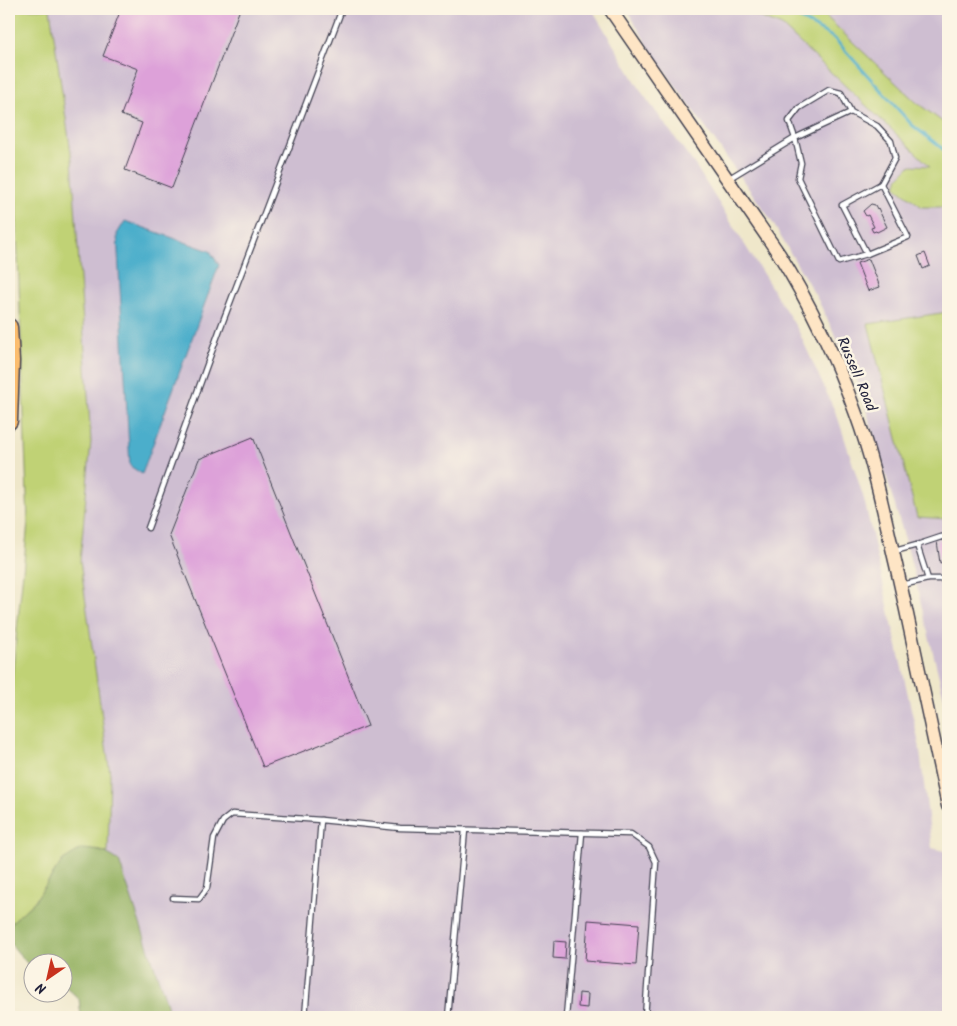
<svg xmlns="http://www.w3.org/2000/svg" width="957" height="1026" font-family="Kalam,sans-serif">
<style>
.industrial{fill:#cebed1}
.green{fill:#c0d275;stroke:#717a58}
.forest{fill:#98b466;stroke:#5d6b50}
.water{fill:#4baecb;stroke:#366883}
.lines{fill:none;stroke-linecap:round;stroke-linejoin:round}
.stream{stroke:#4baecb;stroke-width:3}
.building{fill:#dda1d9}
.lane-casing{stroke:#414050;stroke-width:7}
.secondary-casing{stroke:#414050;stroke-width:15}
.highway-casing{stroke:#414050;stroke-width:19}
.lane{stroke:#fff;stroke-width:4.5}
.secondary{stroke:#fee5c5;stroke-width:12}
.highway{stroke:#fcbd6e;stroke-width:16}
.labels{text-anchor:middle;stroke-width:5;stroke-linejoin:round;paint-order:stroke}
.street-label{font-size:15px;fill:#22223b;stroke:#fcf5e5}
</style>
<rect width="100%" height="100%" fill="#fcf5e5"/>
<filter id="ink" filterUnits="userSpaceOnUse"><feTurbulence type="fractalNoise" baseFrequency=".02" numOctaves="2"/><feDisplacementMap in="SourceGraphic" scale="10" xChannelSelector="R" yChannelSelector="G"/><feConvolveMatrix kernelMatrix="1 2 1 2 8 2 1 2 1" color-interpolation-filters="sRGB"/></filter>
<filter id="wash" filterUnits="userSpaceOnUse"><feTurbulence type="fractalNoise" baseFrequency=".0096" numOctaves="4" result="noise"/><feDisplacementMap in="SourceGraphic" scale="20" xChannelSelector="R" yChannelSelector="G"/><feGaussianBlur stdDeviation="1.12" result="paint"/><feColorMatrix in="noise" values="0 0 0 0 0 0 0 0 0 0 0 0 0 0 0 0 0 1.4 0 .05"/><feComposite in="paint" operator="in"/></filter>
<g filter="url(#wash)">
<rect width="100%" height="100%" fill="#efe7ca"/>
<g class="industrial">
<path d="M50,9H592L643,94L695,165L798,330L838,418L864,499L919,744L932,848L948,852V1017H125L108,853L110,774L80,561L91,441L72,160Z"/>
<path d="M627,9H948V714L907,546L858,382L818,300L771,220L651,51Z"/>
</g>
<g class="green">
<path d="M9,9H50L72,160L91,441L80,561L110,774L108,853L97,850L63,860L34,902L12,922L9,932V707L28,523L16,204L9,120Z"/>
<path d="M738,9H818L916,102L948,126V207H922L896,187L899,177L911,165L930,166L782,26Z"/>
<path d="M948,312V519L917,517L868,324Z"/>
</g>
<path class="forest" d="M81,849C98,850 105,851 119,861L167,1004L168,1017H81L79,999L63,984L62,964H32V969L9,942V932L12,922L34,902L63,860Z"/>
<path class="water" d="M125,221L210,251L219,265L142,474L130,466L117,234Z"/>
<g class="lines">
<path class="stream" d="M783,9L834,38L912,125L948,153"/>
</g>
<g id="blocks">
<g class="building">
<path d="M121,9H240L172,188L125,170L142,123L121,115L138,69L103,56Z"/>
<path d="M871,204L875,205L877,209L878,208L887,227L877,232L876,231L873,232L871,228L874,227L868,215L866,216L863,211Z"/>
<path d="M925,253L930,266L923,269L918,256Z"/>
<path d="M869,259L880,287L868,291L857,263Z"/>
<path d="M253,437L368,726L263,767L169,535L199,459Z"/>
<path d="M948,539V571H945L943,562L940,563L937,541Z"/>
<path d="M588,920L639,924L636,965L585,961Z"/>
<path d="M554,941L566,942L565,959L553,958Z"/>
<path d="M579,993L588,994L587,1008L578,1007Z"/>
</g>
</g>
</g>
<g filter="url(#ink)">
<use href="#blocks" fill-opacity="0" stroke="#414050" stroke-width="1"/>
<g class="lines">
<defs>
<g id="lane">
<path d="M728,179L795,138L851,112L877,126L891,141L895,158L881,184L908,237L867,254L839,262L798,178L801,163L795,138L789,121L799,108L829,90L841,93L851,112"/>
<path d="M867,254L842,205L881,184"/>
<path d="M148,528L220,329L342,9"/>
<path d="M917,545L941,537L948,536"/>
<path d="M895,551L917,545L928,579"/>
<path d="M902,585L928,579H948"/>
<path d="M173,898L199,899L207,888L214,838L223,821L232,814L321,820L400,828L631,834L649,847L656,862L645,1017"/>
<path d="M305,1017L321,820"/>
<path d="M448,1017L465,830"/>
<path d="M566,1017L582,833"/>
</g>
<path id="secondary" d="M610,9L779,254C810,304 836,358 856,414C874,463 884,514 896,565C914,645 931,725 948,806"/>
<path id="highway" d="M9,327L11,361L9,421"/>
</defs>
<use href="#lane" class="lane-casing"/>
<use href="#secondary" class="secondary-casing"/>
<use href="#highway" class="highway-casing"/>
<use href="#lane" class="lane"/>
<use href="#secondary" class="secondary"/>
<use href="#highway" class="highway"/>
</g>
</g>
<g class="labels">
<g class="street-label">
<text transform="translate(857 374) rotate(67)" y="5">Russell Road</text>
</g>
</g>
<rect width="957" height="1026" fill="none" stroke="#fcf5e5" stroke-width="30"/>
<g transform="translate(48 978) rotate(214)"><circle r="24" fill="#fcf5e5" stroke="#a5a1a1"/>
<path d="M0-4L9 19L0 12L-9 19Z" fill="#c8321e"/>
<text y="-8" font-size="14" font-weight="bold" text-anchor="middle" fill="#22223b">N</text>
</g>
</svg>
